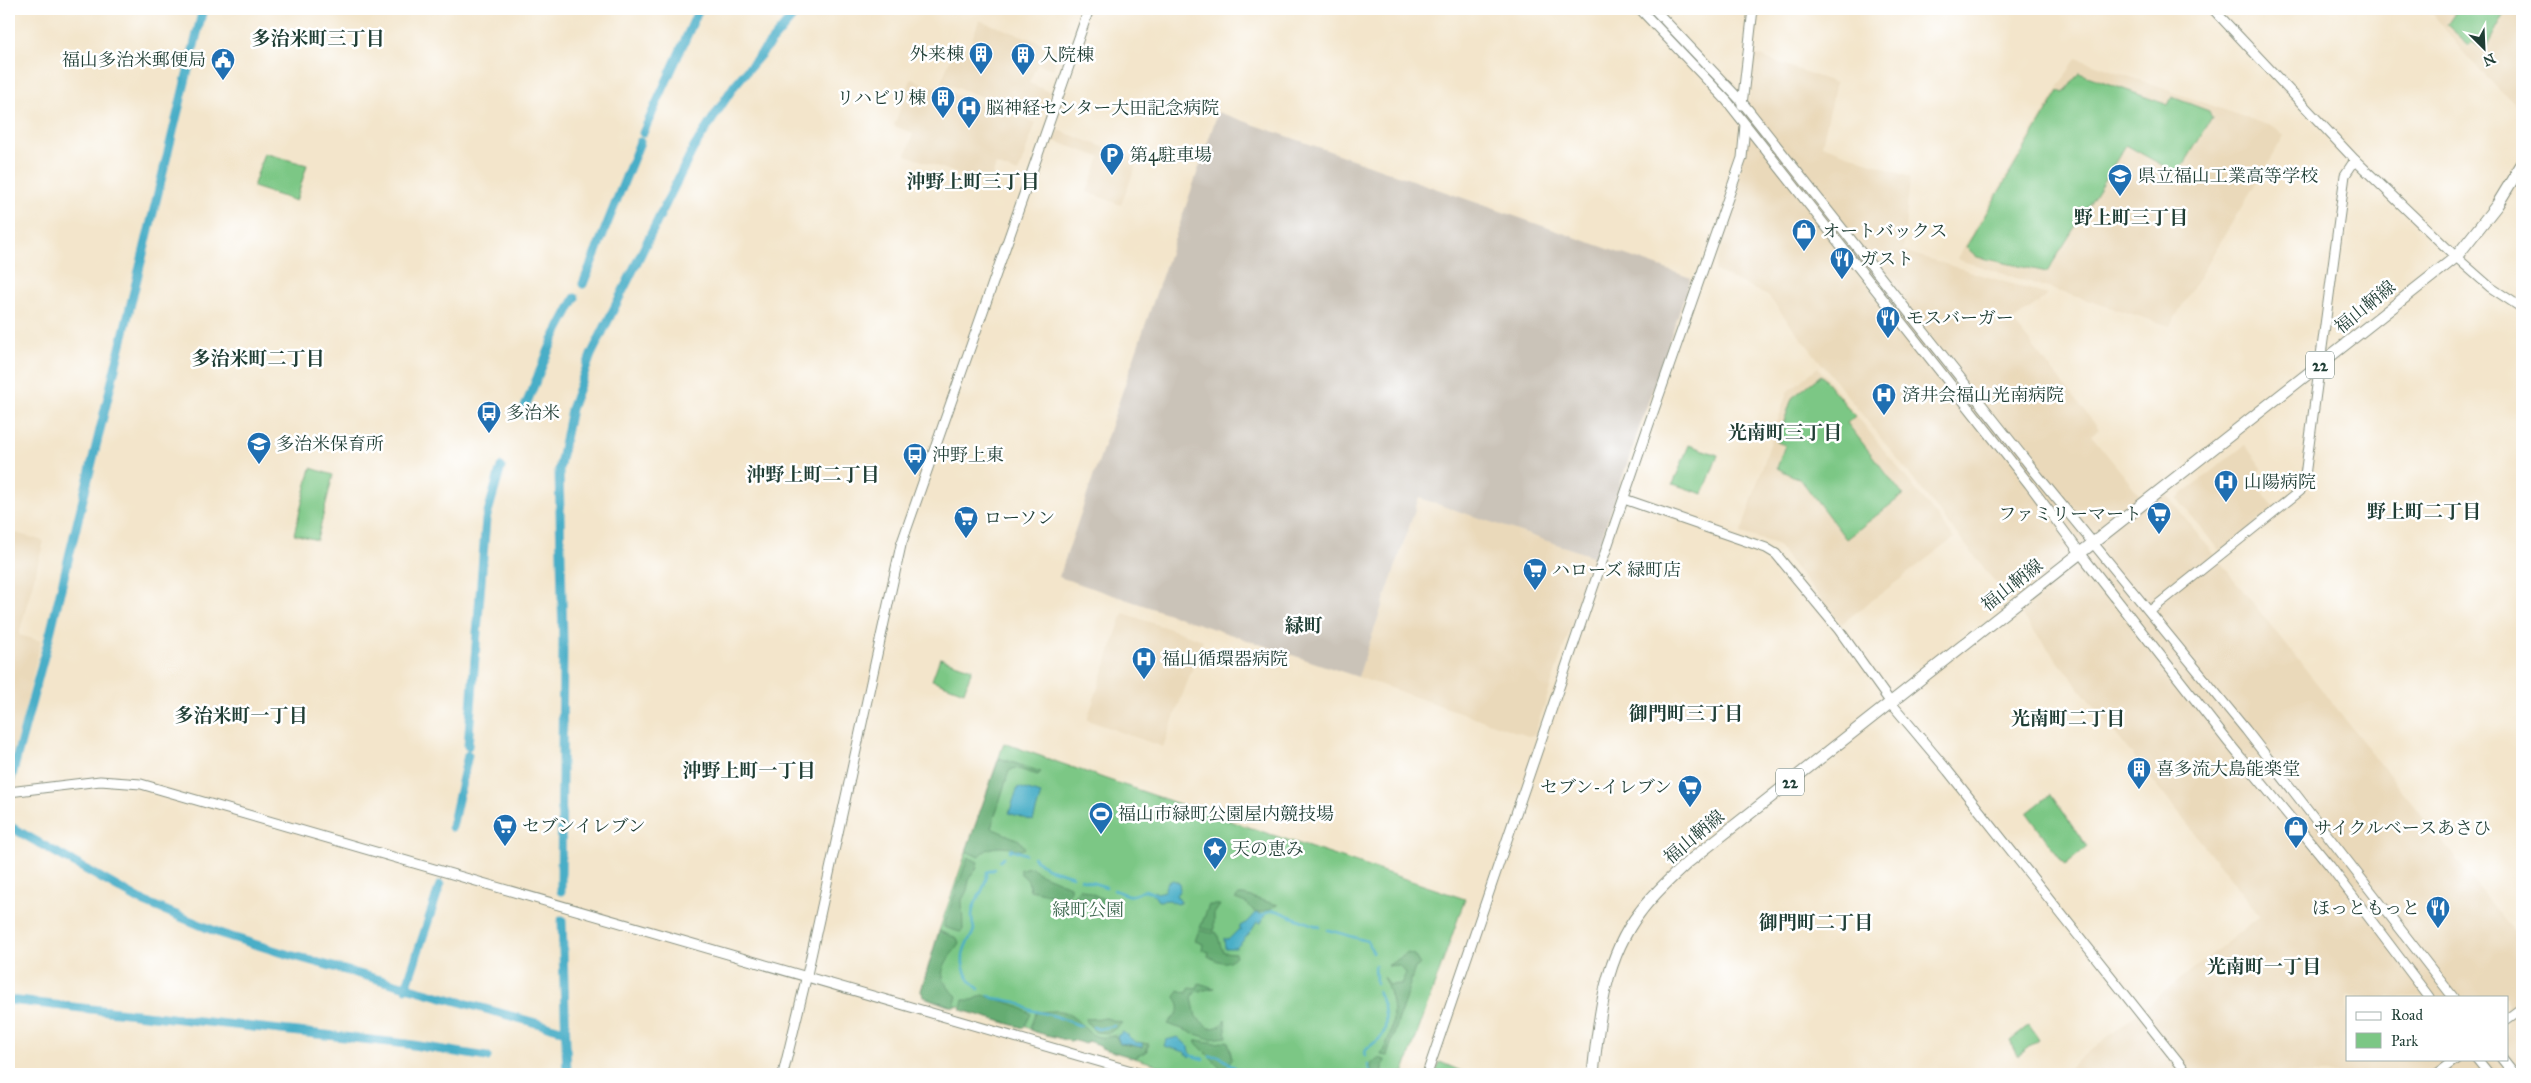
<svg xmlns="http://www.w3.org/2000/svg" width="2531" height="1083" font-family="'IM FELL Great Primer','Noto Serif JP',serif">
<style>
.built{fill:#ead9ba;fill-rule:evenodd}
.industrial{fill:#cac3b8}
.green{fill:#7cc785;stroke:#4e825c}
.forest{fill:#65ac72;stroke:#427453}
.water{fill:#48aec7;stroke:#34767e}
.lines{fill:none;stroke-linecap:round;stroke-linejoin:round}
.stream{stroke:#48aec7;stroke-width:2.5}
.canal{stroke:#48aec7;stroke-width:9}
.minor-casing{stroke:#899180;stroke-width:11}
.major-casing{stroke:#899180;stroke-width:13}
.minor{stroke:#fff;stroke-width:9}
.major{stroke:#fff;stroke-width:11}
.labels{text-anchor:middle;stroke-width:5;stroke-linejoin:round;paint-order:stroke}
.shield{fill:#fff;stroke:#627771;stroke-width:1}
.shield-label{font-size:16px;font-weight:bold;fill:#1f3d34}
.poi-label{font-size:18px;fill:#1f3d34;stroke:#fff;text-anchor:start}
.street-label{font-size:18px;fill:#1f3d34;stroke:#fff}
.park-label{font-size:18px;fill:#3b664c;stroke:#fff}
.neighbourhood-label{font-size:19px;font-weight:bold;fill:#1f3d34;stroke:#fff}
</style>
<rect width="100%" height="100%" fill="#fff"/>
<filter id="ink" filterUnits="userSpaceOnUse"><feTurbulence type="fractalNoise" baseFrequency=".02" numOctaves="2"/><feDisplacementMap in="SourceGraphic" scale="10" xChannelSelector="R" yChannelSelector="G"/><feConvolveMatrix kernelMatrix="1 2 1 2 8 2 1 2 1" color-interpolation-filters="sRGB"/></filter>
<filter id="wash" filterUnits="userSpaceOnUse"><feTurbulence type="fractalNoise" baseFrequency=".0096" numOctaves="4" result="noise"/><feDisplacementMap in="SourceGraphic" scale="20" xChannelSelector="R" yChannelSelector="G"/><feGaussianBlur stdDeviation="1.12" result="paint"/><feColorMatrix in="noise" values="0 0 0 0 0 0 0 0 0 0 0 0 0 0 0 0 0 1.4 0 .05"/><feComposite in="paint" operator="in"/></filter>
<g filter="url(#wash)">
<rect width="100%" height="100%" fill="#f3e5cb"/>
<g class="built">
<path d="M2429,9H2522V108L2502,93L2461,50Z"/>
<path d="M979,20L1061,50L1053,69L1037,64L1029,83L1050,92L1040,118L941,82L954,49L967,53Z"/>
<path d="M1754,54L1836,83L1822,145L1910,177L1903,251L2048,295L2013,321L2099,429L2091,435L2147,504L2164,491L2522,942V1074H2061L2260,916L1768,296L1715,271L1741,164ZM2347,997H2507V1059H2347Z"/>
<path d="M2076,58L2276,128L2284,136L2170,326L1959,260L1957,258Z"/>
<path d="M911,79L1036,123L1018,173L996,165L989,185L906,155L913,133L894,126Z"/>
<path d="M1058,130L1138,160L1121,205L1087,192L1100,157L1054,141Z"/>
<path d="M1818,367L1954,538L1841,624L1776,544L1741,533L1787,392Z"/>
<path d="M2245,445L2262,468L2251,478L2275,508L2220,552L2177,498Z"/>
<path d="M1419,498L1595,557L1534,735L1528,736L1358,677Z"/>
<path d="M9,531L44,541L19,635L41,641L9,775Z"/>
<path d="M1123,613L1203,640L1163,747L1087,720Z"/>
</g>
<path class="industrial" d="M1218,112L1691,278L1595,557L1419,498L1358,677L1059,577Z"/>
<g class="green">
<path d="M2449,9H2507L2485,50L2472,42L2469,45L2447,25L2455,13Z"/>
<path d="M2079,73L2168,105L2172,97L2209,111L2212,118L2178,174L2126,145L2047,272L1977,257L1966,247L2059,91L2064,93Z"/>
<path d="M264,153L307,165L296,201L253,187Z"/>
<path d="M1821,375L1855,416L1847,423L1903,495L1846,539L1801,480L1777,468L1785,445L1777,442L1792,398Z"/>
<path d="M1689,445L1718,455L1703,494L1673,484Z"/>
<path d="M311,468L333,475L317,540L294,534Z"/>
<path d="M940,658L972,669L964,692L932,680Z"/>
<path d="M1004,743C1156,798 1311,847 1465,899L1403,1074H1188L1101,1048L1099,1045L1088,1041L1086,1044L1073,1040L1070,1041L1032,1031L1026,1026L1024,1028L961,1010L960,1006H948L924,997L921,991L939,931Z"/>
<path d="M2051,794L2087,847L2065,865L2027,813Z"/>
<path d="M2029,1025L2039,1040L2018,1056L2010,1040Z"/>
<path d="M1440,1062L1468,1074H1435Z"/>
</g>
<g class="forest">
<path d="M999,758L1041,772L1038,775L1015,768L1009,771L991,828L1019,840L1025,848L1021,850C1006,847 989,843 979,857L966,851Z"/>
<path d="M968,857L978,862L976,870L970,876L967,890L962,900L963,930L960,932L944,927V925Z"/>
<path d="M1032,867L1038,873L1070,886V893L1063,897L1030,890L1028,880L1020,873V869Z"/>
<path d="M1080,888L1116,905L1109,912C1101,912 1086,903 1077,900L1074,896Z"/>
<path d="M1239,895H1244L1278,905L1263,912H1255L1246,903L1235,899Z"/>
<path d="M1209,905H1220L1214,914V931L1200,928Z"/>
<path d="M1199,930L1212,933L1216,932C1220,938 1219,946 1224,952L1235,953L1236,956C1226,966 1219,962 1208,956L1209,952L1202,950L1203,944L1195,941Z"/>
<path d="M939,931L957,938L959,943C944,966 932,974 957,996L954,1007L924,997L921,991Z"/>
<path d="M1408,953L1414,955L1420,965L1415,968L1387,1056L1381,1055C1396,1028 1397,1005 1383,977L1390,985L1401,984L1406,973L1399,965L1387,966Z"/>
<path d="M1199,983L1214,988L1195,992L1192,998L1196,1017L1209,1028C1216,1028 1221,1027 1225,1020L1227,1037L1210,1039L1168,1024C1175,1014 1185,1011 1175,997L1179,990L1187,993L1190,987L1197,988Z"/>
<path d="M983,995L1016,1005L1031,1014L1024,1028L961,1010L963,1000H973Z"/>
<path d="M1037,1011C1046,1013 1055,1009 1064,1012C1085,1020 1087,1045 1115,1035L1120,1044L1142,1047V1043L1149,1044L1146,1052L1134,1058L1101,1048L1099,1045L1088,1041L1086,1044L1073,1040L1070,1041L1032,1031L1030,1027Z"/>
<path d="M1106,1018L1122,1023L1109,1033L1095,1032L1085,1019Z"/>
<path d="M1197,1040L1216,1043L1228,1041L1232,1059L1223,1070L1195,1042Z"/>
<path d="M1378,1058L1385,1060L1381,1074H1371V1064Z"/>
</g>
<g class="water">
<path d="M1018,787L1041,794L1033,821L1009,813Z"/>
<path d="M1173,880L1179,883L1180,890L1176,895L1181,902L1177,904L1169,900L1158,901L1153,894L1154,891L1157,893L1164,891L1167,883Z"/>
<path d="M1256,913L1265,915L1261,923L1257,922C1251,932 1244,940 1236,948H1225L1224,938L1228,940L1238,930L1240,931V926L1249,921Z"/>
<path d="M1123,1032L1135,1042L1142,1043L1143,1047C1134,1047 1128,1042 1120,1044L1117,1036Z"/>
<path d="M1178,1037L1189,1047L1191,1055L1189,1057L1185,1052L1164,1046L1166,1040Z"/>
</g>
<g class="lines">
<g class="stream">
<path d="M1010,851L1011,849L1025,854"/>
<path d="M1033,857L1046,868L1073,876"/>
<path d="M1000,861L1004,857"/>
<path d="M1081,879L1106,887"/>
<path d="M1114,890C1129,896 1129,898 1145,890L1155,894"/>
<path d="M1262,916C1275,905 1280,913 1292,917C1303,921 1309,923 1320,927"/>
<path d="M1328,930C1341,933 1353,937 1367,941L1373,952"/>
<path d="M1375,965L1376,983"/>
<path d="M979,989C964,978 958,961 967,943C970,938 973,935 974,929C966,901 985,899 987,872L995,869"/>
<path d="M988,995L993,998L1017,1002L1030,1010L1055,1016L1081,1026"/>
<path d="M1093,1027L1098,1029L1114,1026"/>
<path d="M1189,1055L1203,1059"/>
<path d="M1210,1056H1219L1237,1069L1261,1074"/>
<path d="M1365,1056L1364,1053C1368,1046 1376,1043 1381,1037C1390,1026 1384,1003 1378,992"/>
<path d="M1368,1065L1370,1074"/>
</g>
<g class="canal">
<path d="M643,133L699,9"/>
<path d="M583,284L640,142"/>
<path d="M522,414L553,340L575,298"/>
<path d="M468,746L486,519L501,467"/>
<path d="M11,779L50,634L203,9"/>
<path d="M9,826L140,900L222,934L283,953L565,1031"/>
<path d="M452,827L468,755"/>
<path d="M561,891L563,641L559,470L571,409L591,355L693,149L734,86L799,9"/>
<path d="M562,920L567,1074"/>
<path d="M406,988L440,885"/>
<path d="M9,1000L407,1044L487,1057"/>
</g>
</g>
</g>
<g filter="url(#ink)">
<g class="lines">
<defs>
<g id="minor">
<path d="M1640,9L1727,101L2029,484L2081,554L2229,743L2330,866L2429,997"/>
<path d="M1654,9L1742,102L2039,477L2246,730L2453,997"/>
<path d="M2213,9L2355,160L2456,257L2490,287L2522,308"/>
<path d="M1742,105L1753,9"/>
<path d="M1624,499L1766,548L1776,554L1839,630L1891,703L1948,771L2188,1074"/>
<path d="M2150,611L2300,491L2304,483L2343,190L2345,175L2355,160"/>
<path d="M9,792L100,781L141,784L1142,1074"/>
<path d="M2507,1019L2522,1008"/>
<path d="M2477,1059L2489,1074"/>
<path d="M2502,1059L2514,1074"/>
<path d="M783,1074L806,979L901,545L1089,9"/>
<path d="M1427,1074L1649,424L1742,158L1745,125"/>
<path d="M2436,1074L2456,1059"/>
</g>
<path id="major" d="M1593,1074C1599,1017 1604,959 1640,912C1653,894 1671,878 1687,863L2456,257L2497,205L2522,164"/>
</defs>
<use href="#minor" class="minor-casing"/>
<use href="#major" class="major-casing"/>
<use href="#minor" class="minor"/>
<use href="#major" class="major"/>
</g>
</g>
<defs>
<symbol id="building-pin" viewBox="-11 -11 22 30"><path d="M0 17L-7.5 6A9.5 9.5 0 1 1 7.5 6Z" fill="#1f6fb2" stroke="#fff"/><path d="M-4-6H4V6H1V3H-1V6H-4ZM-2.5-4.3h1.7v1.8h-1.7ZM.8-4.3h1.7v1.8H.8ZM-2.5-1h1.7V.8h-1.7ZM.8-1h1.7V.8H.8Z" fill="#fff"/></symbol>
<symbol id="civic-pin" viewBox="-11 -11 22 30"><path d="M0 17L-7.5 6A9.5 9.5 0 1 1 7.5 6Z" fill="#1f6fb2" stroke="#fff"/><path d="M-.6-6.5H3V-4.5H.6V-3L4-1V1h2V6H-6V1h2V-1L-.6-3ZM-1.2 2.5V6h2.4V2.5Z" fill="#fff"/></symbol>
<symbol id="hospital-pin" viewBox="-11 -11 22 30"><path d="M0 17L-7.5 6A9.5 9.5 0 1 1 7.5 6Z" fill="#1f6fb2" stroke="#fff"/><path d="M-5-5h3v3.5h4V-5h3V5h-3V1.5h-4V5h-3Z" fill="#fff"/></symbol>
<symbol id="parking-pin" viewBox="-11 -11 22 30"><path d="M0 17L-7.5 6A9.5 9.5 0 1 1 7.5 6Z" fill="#1f6fb2" stroke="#fff"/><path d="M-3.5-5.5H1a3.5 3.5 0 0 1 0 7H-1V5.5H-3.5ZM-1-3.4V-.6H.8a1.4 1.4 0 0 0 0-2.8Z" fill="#fff"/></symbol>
<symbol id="school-pin" viewBox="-11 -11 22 30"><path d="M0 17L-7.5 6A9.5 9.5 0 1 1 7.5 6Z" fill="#1f6fb2" stroke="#fff"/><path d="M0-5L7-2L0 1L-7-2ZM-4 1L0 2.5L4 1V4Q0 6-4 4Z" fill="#fff"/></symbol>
<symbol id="shop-pin" viewBox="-11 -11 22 30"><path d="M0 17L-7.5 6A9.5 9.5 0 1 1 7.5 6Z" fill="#1f6fb2" stroke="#fff"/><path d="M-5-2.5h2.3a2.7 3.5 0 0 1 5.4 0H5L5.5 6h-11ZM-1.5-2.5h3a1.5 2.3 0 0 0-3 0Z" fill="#fff"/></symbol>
<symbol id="restaurant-pin" viewBox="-11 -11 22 30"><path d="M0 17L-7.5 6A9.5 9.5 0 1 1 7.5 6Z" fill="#1f6fb2" stroke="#fff"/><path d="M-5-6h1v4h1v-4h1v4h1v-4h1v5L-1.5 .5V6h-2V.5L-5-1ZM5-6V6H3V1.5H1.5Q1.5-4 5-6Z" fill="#fff"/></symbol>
<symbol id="bus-pin" viewBox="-11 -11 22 30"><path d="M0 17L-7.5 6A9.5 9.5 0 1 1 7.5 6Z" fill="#1f6fb2" stroke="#fff"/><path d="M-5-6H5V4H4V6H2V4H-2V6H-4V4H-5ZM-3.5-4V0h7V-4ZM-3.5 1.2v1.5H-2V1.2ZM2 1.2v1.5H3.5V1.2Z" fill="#fff"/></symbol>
<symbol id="supermarket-pin" viewBox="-11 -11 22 30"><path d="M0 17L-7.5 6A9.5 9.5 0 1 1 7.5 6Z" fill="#1f6fb2" stroke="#fff"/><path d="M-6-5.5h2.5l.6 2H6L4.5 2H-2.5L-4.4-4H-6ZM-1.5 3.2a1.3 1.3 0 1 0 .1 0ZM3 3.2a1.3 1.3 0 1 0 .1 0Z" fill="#fff"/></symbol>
<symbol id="stadium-pin" viewBox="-11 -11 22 30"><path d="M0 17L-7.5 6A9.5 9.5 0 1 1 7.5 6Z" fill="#1f6fb2" stroke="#fff"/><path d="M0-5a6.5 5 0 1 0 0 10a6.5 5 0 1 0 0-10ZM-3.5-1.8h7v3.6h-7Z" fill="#fff"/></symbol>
<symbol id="sight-pin" viewBox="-11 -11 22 30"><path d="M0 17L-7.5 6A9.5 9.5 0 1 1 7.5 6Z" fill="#1f6fb2" stroke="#fff"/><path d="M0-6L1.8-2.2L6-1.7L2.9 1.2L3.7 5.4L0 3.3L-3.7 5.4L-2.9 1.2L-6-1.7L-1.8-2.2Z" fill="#fff"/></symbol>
</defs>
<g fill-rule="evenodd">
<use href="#building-pin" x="967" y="40" width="28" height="38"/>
<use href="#building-pin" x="1009" y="41" width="28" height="38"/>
<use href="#civic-pin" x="209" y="46" width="28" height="38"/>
<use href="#building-pin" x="929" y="84" width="28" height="38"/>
<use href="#hospital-pin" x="955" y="94" width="28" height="38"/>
<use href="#parking-pin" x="1098" y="141" width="28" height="38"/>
<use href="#school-pin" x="2106" y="162" width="28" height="38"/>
<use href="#shop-pin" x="1790" y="217" width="28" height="38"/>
<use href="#restaurant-pin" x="1828" y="245" width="28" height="38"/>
<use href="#restaurant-pin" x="1874" y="304" width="28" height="38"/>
<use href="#hospital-pin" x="1870" y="381" width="28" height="38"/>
<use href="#bus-pin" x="475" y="399" width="28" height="38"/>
<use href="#school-pin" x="245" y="430" width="28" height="38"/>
<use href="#bus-pin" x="901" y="441" width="28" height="38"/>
<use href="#hospital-pin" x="2212" y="468" width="28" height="38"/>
<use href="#supermarket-pin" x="2145" y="500" width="28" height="38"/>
<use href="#supermarket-pin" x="952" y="504" width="28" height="38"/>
<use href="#supermarket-pin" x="1521" y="556" width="28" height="38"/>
<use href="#hospital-pin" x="1130" y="645" width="28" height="38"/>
<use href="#building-pin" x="2125" y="755" width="28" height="38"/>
<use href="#supermarket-pin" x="1676" y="773" width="28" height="38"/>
<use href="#stadium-pin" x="1087" y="800" width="28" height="38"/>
<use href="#supermarket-pin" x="491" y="812" width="28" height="38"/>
<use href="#shop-pin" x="2282" y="814" width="28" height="38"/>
<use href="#sight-pin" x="1201" y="835" width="28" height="38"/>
<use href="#restaurant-pin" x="2424" y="894" width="28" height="38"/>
</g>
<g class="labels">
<g class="shield">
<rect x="2306" y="351.5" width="28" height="27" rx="4"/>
<rect x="1776" y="768.5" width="28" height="27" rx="4"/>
</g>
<g class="shield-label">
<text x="2320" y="371">22</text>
<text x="1790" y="788">22</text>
</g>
<g class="poi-label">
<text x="964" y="60" text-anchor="end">外来棟</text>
<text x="1040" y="61">入院棟</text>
<text x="206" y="66" text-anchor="end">福山多治米郵便局</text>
<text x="926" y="104" text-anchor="end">リハビリ棟</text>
<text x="986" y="114">脳神経センター大田記念病院</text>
<text x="1130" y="161">第4駐車場</text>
<text x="2138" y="182">県立福山工業高等学校</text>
<text x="1822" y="237">オートバックス</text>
<text x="1860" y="265">ガスト</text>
<text x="1906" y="324">モスバーガー</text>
<text x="1902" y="401">済井会福山光南病院</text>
<text x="506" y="419">多治米</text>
<text x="276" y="450">多治米保育所</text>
<text x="932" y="461">沖野上東</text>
<text x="2244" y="488">山陽病院</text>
<text x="2142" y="520" text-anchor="end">ファミリーマート</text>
<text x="984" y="524">ローソン</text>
<text x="1552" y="576">ハローズ 緑町店</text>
<text x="1162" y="665">福山循環器病院</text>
<text x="2156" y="775">喜多流大島能楽堂</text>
<text x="1672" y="793" text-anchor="end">セブン-イレブン</text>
<text x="1118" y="820">福山市緑町公園屋内競技場</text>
<text x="522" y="832">セブンイレブン</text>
<text x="2314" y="834">サイクルベースあさひ</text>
<text x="1232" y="855">天の恵み</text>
<text x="2420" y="914" text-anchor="end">ほっともっと</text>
</g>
<g class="street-label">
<text transform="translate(2365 307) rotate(-39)" y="6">福山鞆線</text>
<text transform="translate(2012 585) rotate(-38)" y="6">福山鞆線</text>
<text transform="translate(1694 837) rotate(-40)" y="6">福山鞆線</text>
</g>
<g class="park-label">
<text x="1088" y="916">緑町公園</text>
</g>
<g class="neighbourhood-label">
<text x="318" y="45">多治米町三丁目</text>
<text x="973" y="188">沖野上町三丁目</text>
<text x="2131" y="224">野上町三丁目</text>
<text x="258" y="365">多治米町二丁目</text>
<text x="1785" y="439">光南町三丁目</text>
<text x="813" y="481">沖野上町二丁目</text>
<text x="2424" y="518">野上町二丁目</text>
<text x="1304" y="632">緑町</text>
<text x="1686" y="720">御門町三丁目</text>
<text x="241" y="722">多治米町一丁目</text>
<text x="2068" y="725">光南町二丁目</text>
<text x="749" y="777">沖野上町一丁目</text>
<text x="1816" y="929">御門町二丁目</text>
<text x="2264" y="973">光南町一丁目</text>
</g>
</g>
<rect width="2531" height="1083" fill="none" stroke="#fff" stroke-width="30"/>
<rect x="2346" y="996" width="162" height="65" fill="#ffffff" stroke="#a5b1ae"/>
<rect x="2356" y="1012" width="25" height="8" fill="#ffffff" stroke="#a5b1ae"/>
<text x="2391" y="1020" font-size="15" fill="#1f3d34">Road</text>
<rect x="2356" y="1033" width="25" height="15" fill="#7cc785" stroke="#a5b1ae"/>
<text x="2391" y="1046" font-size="15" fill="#1f3d34">Park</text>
<g transform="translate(2484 48) rotate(156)" stroke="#ffffff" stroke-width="4" paint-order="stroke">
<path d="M0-4L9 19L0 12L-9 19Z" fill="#1f3d34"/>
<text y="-8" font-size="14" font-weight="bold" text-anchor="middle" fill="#1f3d34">N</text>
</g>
</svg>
